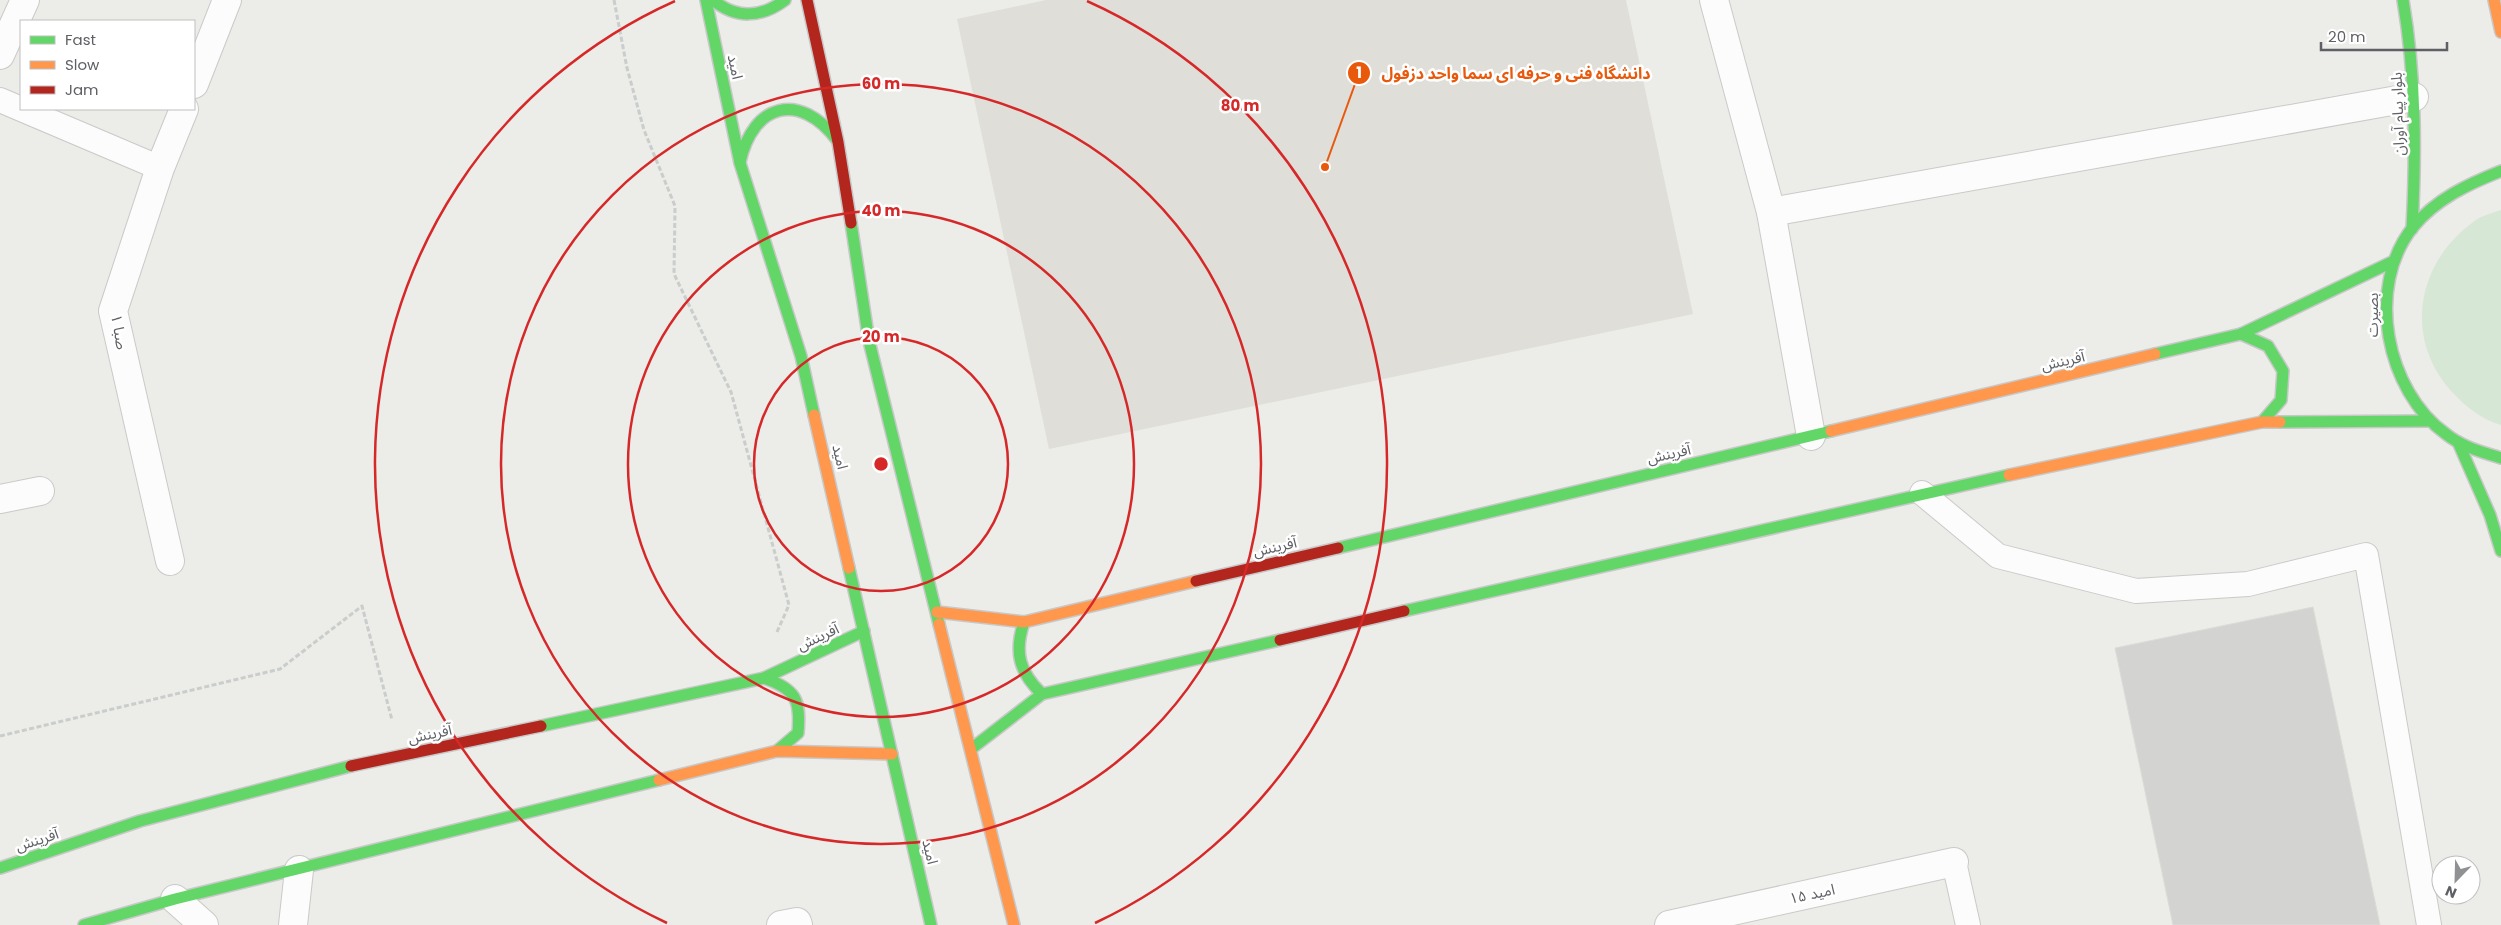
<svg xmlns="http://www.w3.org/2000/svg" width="2501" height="925" font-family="Poppins,'Noto Sans Arabic',sans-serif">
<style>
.education{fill:#dfded8}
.green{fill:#d7e7d5}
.building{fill:#d3d3d1;stroke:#dcdbd8}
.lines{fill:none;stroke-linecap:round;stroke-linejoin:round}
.lane-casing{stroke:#cacac9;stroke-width:26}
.street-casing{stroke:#cacac9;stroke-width:30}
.fast-casing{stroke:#c8c8c9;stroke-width:14}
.slow-casing{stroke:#c8c8c9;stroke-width:14}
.jam-casing{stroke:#c8c8c9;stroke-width:14}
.path{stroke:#c9cdcb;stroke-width:3;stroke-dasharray:5 2.5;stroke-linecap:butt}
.lane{stroke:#fcfcfc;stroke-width:24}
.street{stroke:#fcfcfc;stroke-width:28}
.fast{stroke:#63d668;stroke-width:11}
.slow{stroke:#ff974d;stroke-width:11}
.jam{stroke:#b3261e;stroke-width:11}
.ring{fill:none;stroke:#d62828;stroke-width:2.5}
.labels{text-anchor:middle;stroke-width:5;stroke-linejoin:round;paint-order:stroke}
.street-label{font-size:15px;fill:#5e6065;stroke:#fff}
.centre{fill:#d62828;stroke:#fff;stroke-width:2.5}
.ring-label{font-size:15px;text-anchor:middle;font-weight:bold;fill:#d62828;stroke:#fff;stroke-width:5;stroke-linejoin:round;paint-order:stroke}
.leader{fill:none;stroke:#e8590c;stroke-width:2}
.callout-dot{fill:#e8590c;stroke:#fff;stroke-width:2}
.mark-label{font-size:15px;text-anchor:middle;font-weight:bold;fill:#fff}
.callout-label{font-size:16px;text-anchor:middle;font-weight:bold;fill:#e8590c;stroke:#fff;stroke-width:5;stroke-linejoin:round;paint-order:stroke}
</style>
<rect width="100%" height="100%" fill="#ecece8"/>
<path class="education" d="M1046,0H1626L1693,314L1049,449L957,19Z"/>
<path class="green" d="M2501,210V425C2483,420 2466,407 2454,394C2402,339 2416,262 2476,220C2483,215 2493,213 2501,210Z"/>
<path class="building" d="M2313,607L2380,925H2173L2115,648Z"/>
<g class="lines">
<defs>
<g id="lane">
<path d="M0,100L160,168"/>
<path d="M1922,493L1998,556L2136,591L2248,584L2366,555L2429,925"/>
<path d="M1954,862L1968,925"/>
</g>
<g id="street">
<path d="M1714,0L1771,212L1811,436"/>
<path d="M0,55L25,0"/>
<path d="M194,84L227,0"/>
<path d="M1771,212L2414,97"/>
<path d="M0,499L40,491"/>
<path d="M170,561L113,311L160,168L184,109"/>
<path d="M175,899L204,925"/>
<path d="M293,925L299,870"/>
<path d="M781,925L797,922L798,925"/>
<path d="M1669,925L1954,862"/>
</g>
<g id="fast">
<path d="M706,0L740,163L801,356L814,415"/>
<path d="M713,0C736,19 761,18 785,0"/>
<path d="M2403,0C2416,76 2416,152 2412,229"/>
<path d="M740,162C753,103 800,91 837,140"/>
<path d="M2501,171C2468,184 2436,199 2413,227C2365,287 2386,391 2446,434C2462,447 2482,452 2501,458"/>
<path d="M851,223L869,341L939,624"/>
<path d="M2241,334L2268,346L2283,371L2281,400L2262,422"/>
<path d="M2155,354L2241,334L2394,261"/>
<path d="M2280,422L2430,421"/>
<path d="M2458,442L2490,515L2501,551"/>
<path d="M1338,548L1831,431"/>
<path d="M849,568L931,925"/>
<path d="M1404,611L2009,475"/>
<path d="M1024,622C1014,652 1019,672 1042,694"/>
<path d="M764,678C796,689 801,700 798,733L777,751"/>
<path d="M541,726L764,678L864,631"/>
<path d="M971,749L1042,694L1280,640"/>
<path d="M0,868L140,821L351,766"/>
<path d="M84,925L175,899L659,780"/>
</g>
<g id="slow">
<path d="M2494,0L2501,32"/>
<path d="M814,415L849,568"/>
<path d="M1831,431L2155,354"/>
<path d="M2009,475L2262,422H2280"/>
<path d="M937,612L1024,622L1196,581"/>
<path d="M939,624L1014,925"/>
<path d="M659,780L777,751L892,754"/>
</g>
<g id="jam">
<path d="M807,0L838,142L851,223"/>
<path d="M1196,581L1338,548"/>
<path d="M1280,640L1404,611"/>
<path d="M351,766L541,726"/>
</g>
</defs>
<use href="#lane" class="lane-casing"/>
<use href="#street" class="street-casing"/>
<use href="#fast" class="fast-casing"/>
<use href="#slow" class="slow-casing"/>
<use href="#jam" class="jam-casing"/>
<g class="path">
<path d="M614,0L627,68L644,130L675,206L674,274L731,392L789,605L777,632"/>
<path d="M0,736L280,669L362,606L392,720"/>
</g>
<use href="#lane" class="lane"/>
<use href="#street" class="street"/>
<use href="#fast" class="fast"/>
<use href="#slow" class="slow"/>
<use href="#jam" class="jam"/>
</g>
<g class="ring">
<circle cx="881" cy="464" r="127"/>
<circle cx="881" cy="464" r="253"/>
<circle cx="881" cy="464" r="380"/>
<path d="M667 923A507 507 0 0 1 675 1M1087 1A507 507 0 0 1 1095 923"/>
</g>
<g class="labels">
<g class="street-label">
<text transform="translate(735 67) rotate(78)" y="5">امید</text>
<text transform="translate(2398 114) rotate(-92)" y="5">بلوار پیام آوران</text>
<text transform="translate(2373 315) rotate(-90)" y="5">بصیرت</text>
<text transform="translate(119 332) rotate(80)" y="5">صبا ۱</text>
<text transform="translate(2063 361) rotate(-13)" y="5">آفرینش</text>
<text transform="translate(1669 454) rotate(-13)" y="5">آفرینش</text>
<text transform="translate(840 457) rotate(77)" y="5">امید</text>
<text transform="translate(1275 547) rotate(-13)" y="5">آفرینش</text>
<text transform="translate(818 637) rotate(-25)" y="5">آفرینش</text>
<text transform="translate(430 734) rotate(-12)" y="5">آفرینش</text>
<text transform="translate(37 840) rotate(-18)" y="5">آفرینش</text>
<text transform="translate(930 852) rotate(77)" y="5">امید</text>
<text transform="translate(1812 894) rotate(-12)" y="5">امید ۱۵</text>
</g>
</g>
<circle cx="881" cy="464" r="8" class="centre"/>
<g class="ring-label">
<text x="881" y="89">60 m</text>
<text x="1240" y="111">80 m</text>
<text x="881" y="216">40 m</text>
<text x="881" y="342">20 m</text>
</g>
<path class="leader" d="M1325 167L1359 73"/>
<g class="callout-dot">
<circle cx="1325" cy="167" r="5"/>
<circle cx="1359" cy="73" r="12"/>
</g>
<g class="mark-label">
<text x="1359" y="78">1</text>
</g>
<g class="callout-label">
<text x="1516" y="79">دانشگاه فنی و حرفه ای سما واحد دزفول</text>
</g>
<rect x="20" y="20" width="175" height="90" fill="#ffffff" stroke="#bfbfc1"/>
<rect x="30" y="36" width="25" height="8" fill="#63d668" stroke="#bfbfc1"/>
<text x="65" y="45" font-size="15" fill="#5e6065">Fast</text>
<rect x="30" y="61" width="25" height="8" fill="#ff974d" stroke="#bfbfc1"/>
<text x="65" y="70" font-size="15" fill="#5e6065">Slow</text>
<rect x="30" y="86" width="25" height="8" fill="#b3261e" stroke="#bfbfc1"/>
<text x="65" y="95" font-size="15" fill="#5e6065">Jam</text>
<g transform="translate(2456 880) rotate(203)"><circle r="24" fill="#ffffff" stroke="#bfbfc1"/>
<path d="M0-4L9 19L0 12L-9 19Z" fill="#909193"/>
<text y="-8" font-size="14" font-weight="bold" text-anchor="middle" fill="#5e6065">N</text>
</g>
<path d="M2321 42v8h126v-8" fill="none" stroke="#5e6065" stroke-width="2.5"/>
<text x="2328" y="42" font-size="15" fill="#5e6065" stroke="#ffffff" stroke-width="4" paint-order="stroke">20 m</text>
</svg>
